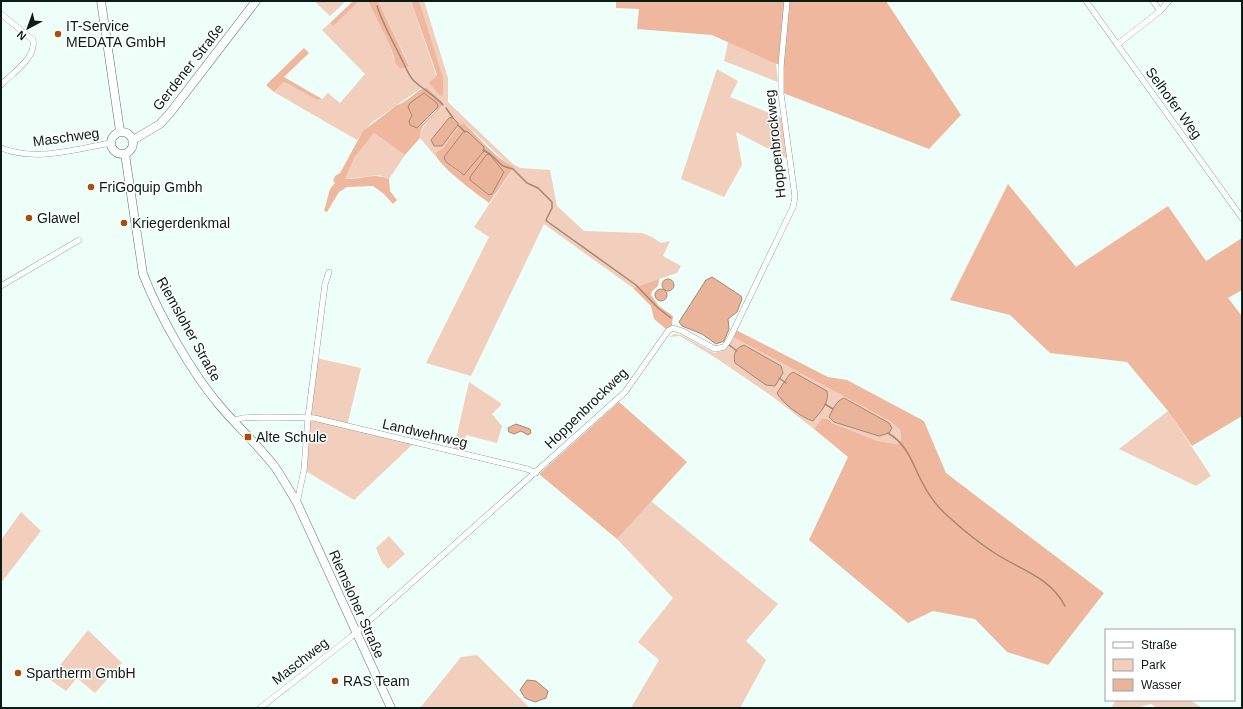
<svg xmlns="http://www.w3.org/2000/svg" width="1243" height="709" font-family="Helvetica,sans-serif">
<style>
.green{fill:#f2cebd;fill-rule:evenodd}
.forest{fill:#efb89e;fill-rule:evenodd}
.water{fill:#eab49a;stroke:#a78673}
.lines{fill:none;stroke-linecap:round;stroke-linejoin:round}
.stream{stroke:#a78673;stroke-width:1.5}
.minor-casing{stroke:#537a6e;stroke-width:6}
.secondary-casing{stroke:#537a6e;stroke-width:9}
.minor{stroke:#fff;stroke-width:5.5}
.secondary{stroke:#fff;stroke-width:8}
.poi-dot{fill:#ae4d0b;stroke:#fff;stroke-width:1.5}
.labels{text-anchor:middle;stroke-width:3;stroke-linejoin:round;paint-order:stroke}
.poi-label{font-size:14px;fill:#0b1c17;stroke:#fff;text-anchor:start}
.street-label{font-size:14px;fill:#0b1c17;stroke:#fff}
</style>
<rect width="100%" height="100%" fill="#eefff9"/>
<g class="green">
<path d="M317,1H346L330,16L316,3Z"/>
<path d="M359,1H368L391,48L393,57L401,69L409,65L378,1H411L443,95L419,1H424L448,78V102L513,164L520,168L550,170L557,206L584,231L642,233L652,237L661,243L670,241L663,256L681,266L677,273L633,288L544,224L471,376L426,363L489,237L474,227L513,169L464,123L443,148L435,153L436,157L420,138L419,134L428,121L442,107L426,87L420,89L371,123L357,140L274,92L284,82L317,100L322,99L328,93L340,103L365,74L322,30L330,23L333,25ZM449,118L450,137L431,140Z"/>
<path d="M728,42L776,64L778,82L724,61Z"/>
<path d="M717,69L738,81L730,97L782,118L788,159L736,132L742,165L724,197L681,179Z"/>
<path d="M374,133L405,155L389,179L379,175L345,179L355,157Z"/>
<path d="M674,334L681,335L714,353L722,351L733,337L890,421L900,430L901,440L897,444L878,441L832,423L828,419L822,418L814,429L773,397L716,358L680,336L669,337ZM789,375L808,419L780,398L777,393Z"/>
<path d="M316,358L361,368L347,426L415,442L354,500L304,470Z"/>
<path d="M469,382L502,404L492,414L502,426L497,443L466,435L462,454L453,452Z"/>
<path d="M1168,411L1211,476L1196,486L1119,449Z"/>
<path d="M651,501L778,604L746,641L766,660L740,708H631L659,660L638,642L673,598L617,539Z"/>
<path d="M21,512L41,531L1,583V540Z"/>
<path d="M389,536L405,554L388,569L382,562L376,548Z"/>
<path d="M88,630L122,663L95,693L77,678L66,691L49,679Z"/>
<path d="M477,655L530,708H420L461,657Z"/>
<path d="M1116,700H1190L1202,708H1157L1151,704L1137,708H1111Z"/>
</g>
<g class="forest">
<path d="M353,1H359L333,26L330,23Z"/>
<path d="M368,1H378L409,66L401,69L396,64L391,48Z"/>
<path d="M411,1H419L443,78V95L440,96L429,83L437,75Z"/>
<path d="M616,1H886L961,115L929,149L783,93V65L776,64L712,35L637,29L639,9L616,8Z"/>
<path d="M304,48L309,53L284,77L322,99L317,100L284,82L274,92L266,85Z"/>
<path d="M426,87L443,103C439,115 418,124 420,138L405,155L374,133L355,157L345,179C361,180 372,172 389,179L390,191L397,200L393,204L384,194L373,186L347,187L339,192L327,212L324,211L330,189L335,183L333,181L335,176L340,173L363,131L397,105C408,102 415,91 426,87ZM437,110L421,125L412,117V113Z"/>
<path d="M464,123C479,138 495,158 514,167L489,203C477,194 438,166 435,153L443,148L461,124ZM464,131L461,174L446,162L455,144ZM504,172L489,195L470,180V177Z"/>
<path d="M1008,184L1076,267L1168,206L1206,261L1242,238V290L1228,298L1242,316V416L1192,446L1168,411L1127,362L1050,353L1010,315L950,300Z"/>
<path d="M659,279L658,286L652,291L651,295L659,306L673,316L672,325L666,329L654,319L651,306L633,288Z"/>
<path d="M736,330L828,377L847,380L924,421L946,473L1104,593L1048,665L1007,652L975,619L933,611L908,623L809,540L848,457L814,429L822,418L828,419L832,423L878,441L897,444L901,440L900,430L890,421L733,337Z"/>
<path d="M619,402L687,462L617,539L539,474Z"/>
</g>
<g class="water">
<path d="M424,93L437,103L438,107L417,128L410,125L409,121L412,116L408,107L410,103Z"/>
<path d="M452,117L458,123V125L442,146H434L431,140L449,118Z"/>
<path d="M464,131L468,132L484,147V151L464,175L446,162L444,157Z"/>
<path d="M487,154L490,155L504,172L492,194L489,195L470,180V177Z"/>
<path d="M712,277L741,296L742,299L737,312L728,319L729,329L724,341L716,344L702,334L682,326L679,322L706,280Z"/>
<circle cx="668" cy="285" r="6"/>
<circle cx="661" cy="295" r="6"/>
<path d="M744,345L781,366L783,373L775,386L766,385L735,363C733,354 735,348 744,345Z"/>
<path d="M793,372L827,391C830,403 820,412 813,421C802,418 782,403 777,393L789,375Z"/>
<path d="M844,398L889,423L892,428L889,433L879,436L834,422L829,417C833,409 836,401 844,398Z"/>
<path d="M516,424L530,429L531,433L528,435L521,431L514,434L509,432L508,428Z"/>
<path d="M527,680L536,681L548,691L546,698L535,702L525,698L520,690Z"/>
</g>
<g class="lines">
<g class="stream">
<path d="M377,6C383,25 393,41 402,60C406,67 408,75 414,81C424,90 434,95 443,105"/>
<path d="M446,108L453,118"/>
<path d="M458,125L465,132"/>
<path d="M483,150L490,154L503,166L513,169L527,183L538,188L552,202V208L546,220L548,222L636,285L658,308L671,318"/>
<path d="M728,344L737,351"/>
<path d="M779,378L786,383"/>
<path d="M825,404L833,409"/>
<path d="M888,433C908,445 912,463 922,482C929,496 938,508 950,518C963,530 978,542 993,552C1020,570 1049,576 1065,606"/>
</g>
<defs>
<g id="minor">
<path d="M1086,1L1242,218"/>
<path d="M1153,1L1160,11"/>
<path d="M1,14L33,40C36,59 13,72 1,85"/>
<path d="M1118,44L1160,11L1169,1"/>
<path d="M1,148C37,162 74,149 111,143"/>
<path d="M1,286L79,240"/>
<path d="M233,421L242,418L266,417L314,418L527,469L536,473"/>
<path d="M297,503L304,470L308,418L325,284L329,272"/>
<path d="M260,708L351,637L625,392L668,331L673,328L682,331L715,349L724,347L729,340L793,207L795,197L781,94V66L787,1"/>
</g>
<g id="secondary">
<path d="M101,1L120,131"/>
<circle cx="122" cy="143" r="11"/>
<path d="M133,140L160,124L170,113L256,1"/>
<path d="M125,154L143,274C159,315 191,372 220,406C237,426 258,445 275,467C283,479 290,491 297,503L391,708"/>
</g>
</defs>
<use href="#minor" class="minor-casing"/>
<use href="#secondary" class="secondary-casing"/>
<use href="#minor" class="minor"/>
<use href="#secondary" class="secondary"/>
</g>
<g class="poi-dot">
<circle cx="58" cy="34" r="4"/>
<circle cx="91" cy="187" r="4"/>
<circle cx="29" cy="218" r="4"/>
<circle cx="124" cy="223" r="4"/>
<rect x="244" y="433" width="8" height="8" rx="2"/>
<circle cx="18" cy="673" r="4"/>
<circle cx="335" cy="681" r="4"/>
</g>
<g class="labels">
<g class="poi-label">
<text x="66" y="31">IT-Service<tspan x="66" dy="16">MEDATA GmbH</tspan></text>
<text x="99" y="192">FriGoquip Gmbh</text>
<text x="37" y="223">Glawel</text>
<text x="132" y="228">Kriegerdenkmal</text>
<text x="256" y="442">Alte Schule</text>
<text x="26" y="678">Spartherm GmbH</text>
<text x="343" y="686">RAS Team</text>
</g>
<g class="street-label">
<text transform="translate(188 67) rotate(-52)" y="5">Gerdener Straße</text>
<text transform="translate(1174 103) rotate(54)" y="5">Selhofer Weg</text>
<text transform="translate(66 137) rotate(-8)" y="5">Maschweg</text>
<text transform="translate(775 144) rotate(-96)" y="5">Hoppenbrockweg</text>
<text transform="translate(189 329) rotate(61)" y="5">Riemsloher Straße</text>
<text transform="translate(586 408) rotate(-44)" y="5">Hoppenbrockweg</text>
<text transform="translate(425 433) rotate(13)" y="5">Landwehrweg</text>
<text transform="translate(357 604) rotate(66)" y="5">Riemsloher Straße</text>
<text transform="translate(300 661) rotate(-38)" y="5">Maschweg</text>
</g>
</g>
<rect width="1243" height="709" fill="none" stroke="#0b1c17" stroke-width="4"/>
<rect x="1105" y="629" width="130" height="72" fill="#ffffff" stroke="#9da4a2"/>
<rect x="1113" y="642" width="20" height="6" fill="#ffffff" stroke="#9da4a2"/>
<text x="1141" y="649" font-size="12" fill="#0b1c17">Straße</text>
<rect x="1113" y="659" width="20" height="12" fill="#f2cebd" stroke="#9da4a2"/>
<text x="1141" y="669" font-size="12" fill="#0b1c17">Park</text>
<rect x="1113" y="679" width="20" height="12" fill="#eab49a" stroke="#9da4a2"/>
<text x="1141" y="689" font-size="12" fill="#0b1c17">Wasser</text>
<g transform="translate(28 28) rotate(221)" stroke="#ffffff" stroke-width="3" paint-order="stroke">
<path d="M0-3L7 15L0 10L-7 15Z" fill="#0b1c17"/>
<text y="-6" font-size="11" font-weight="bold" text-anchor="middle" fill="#0b1c17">N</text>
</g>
</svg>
